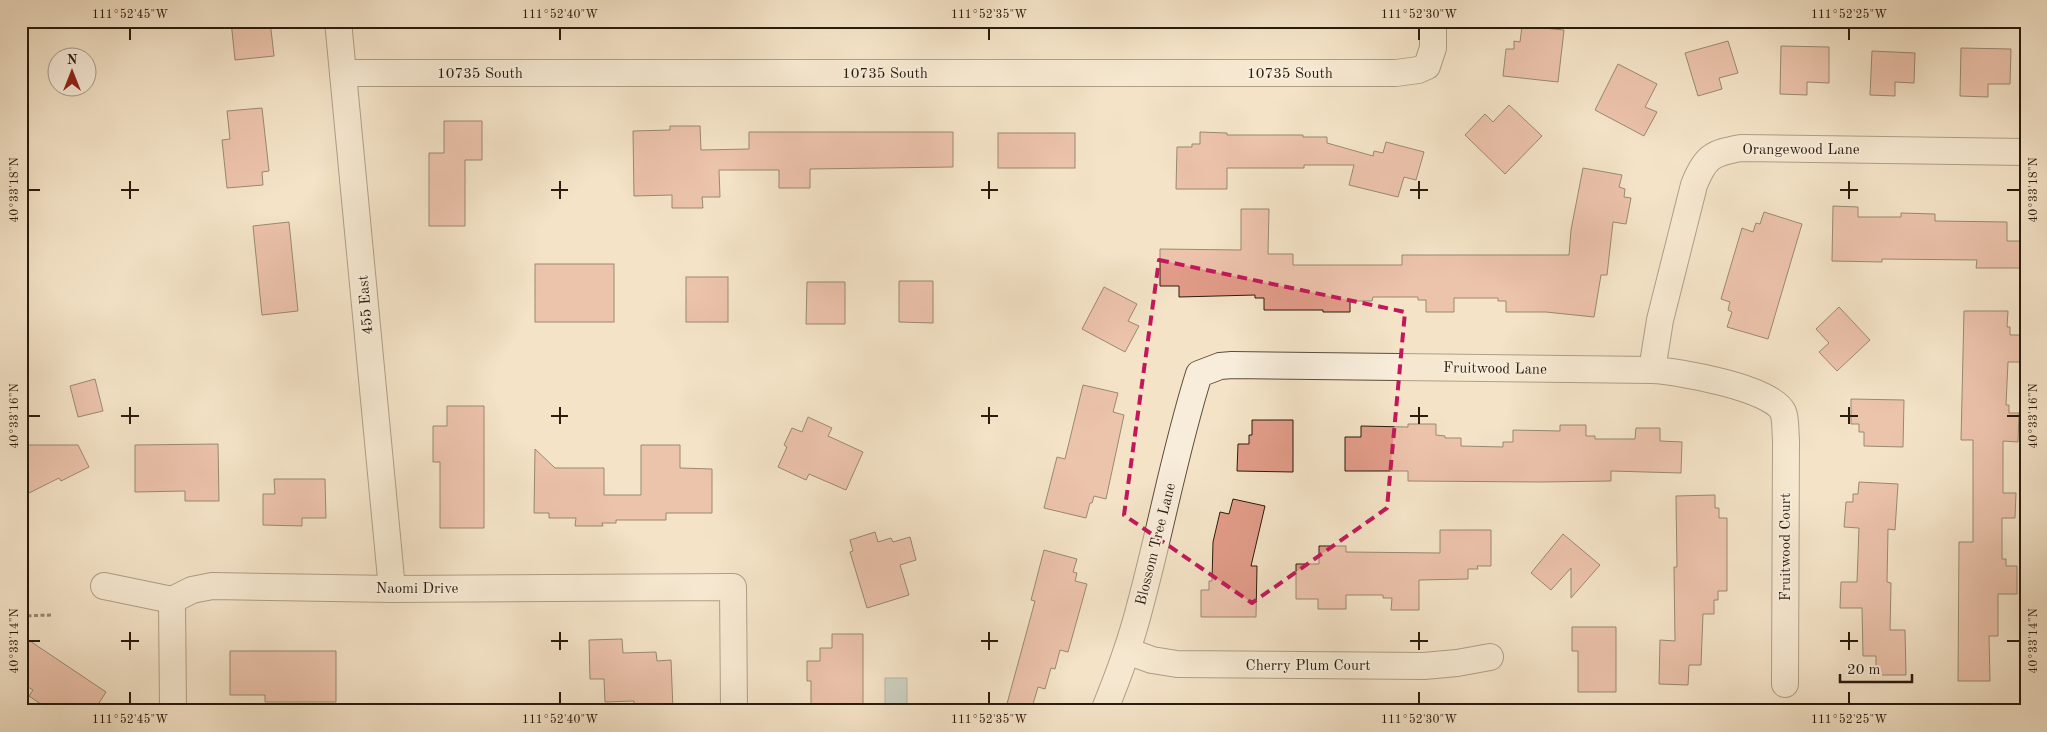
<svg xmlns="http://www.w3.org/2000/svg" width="2047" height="732" font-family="'Old Standard TT',serif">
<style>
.water{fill:#9fbcbe;stroke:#707c77}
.building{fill:#e29c89;stroke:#2a1b0d}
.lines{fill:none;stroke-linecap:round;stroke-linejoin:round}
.minor-casing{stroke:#5c4d3c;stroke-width:28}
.path{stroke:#2a1b0d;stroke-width:3;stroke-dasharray:4 2.5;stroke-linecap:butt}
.minor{stroke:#f8eddb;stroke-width:26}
.marked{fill:none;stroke:#c2185b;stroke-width:4;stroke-dasharray:10 6;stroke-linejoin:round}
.ticks{fill:none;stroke:#2a1b0d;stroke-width:2}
.labels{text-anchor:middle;stroke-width:4;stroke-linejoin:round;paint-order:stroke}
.street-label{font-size:15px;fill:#2a1b0d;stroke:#f8eddb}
.neatline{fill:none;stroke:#2a1b0d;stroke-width:2}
.ticks-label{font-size:12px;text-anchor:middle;fill:#2a1b0d}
</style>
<rect width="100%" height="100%" fill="#f4e3c7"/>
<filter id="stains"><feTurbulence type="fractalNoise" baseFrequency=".004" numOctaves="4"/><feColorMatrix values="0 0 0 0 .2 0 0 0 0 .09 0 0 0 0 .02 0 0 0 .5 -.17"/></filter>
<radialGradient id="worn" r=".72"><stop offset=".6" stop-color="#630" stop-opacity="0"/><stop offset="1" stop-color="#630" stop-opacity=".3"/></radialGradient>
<rect class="water" x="885" y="678" width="22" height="33"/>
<g class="building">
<path d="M231,21H270L274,56L235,60Z"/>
<path d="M1522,26L1564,30L1558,82L1503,76L1506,49H1514V41L1520,42Z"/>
<path d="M1728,41L1738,73L1719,78L1722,89L1698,96L1685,53Z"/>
<path d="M1781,46L1829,47V83L1807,82V95L1780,94Z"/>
<path d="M1961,48L2011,49L2010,84H1988V97L1960,96Z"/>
<path d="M1872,51L1915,53L1914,83L1895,82V96L1870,95Z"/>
<path d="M1618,64L1657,84L1645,107L1657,112L1644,136L1595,110Z"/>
<path d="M1509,105L1542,136L1505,174L1465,135L1485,114L1493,122Z"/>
<path d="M262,108L269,171L262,172L263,185L227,188L222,140L230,139L227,111Z"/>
<path d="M444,121H482V160H465V226H429V153H444Z"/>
<path d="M670,126H700L701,150L749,149V132H953V167L810,169V188H779V170H719L720,197H702L703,208H672V195L634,196L633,131L670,130Z"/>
<path d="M1200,132L1227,133V135H1303V137H1327V143L1373,156L1374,151L1383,153L1386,142L1424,152L1416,180L1404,177L1398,197L1349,185L1354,165H1304V168H1227V189H1176L1177,147H1192V144H1200Z"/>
<rect x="998" y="133" width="77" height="35"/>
<path d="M1583,168L1622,175L1619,187L1625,189L1624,197L1631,198L1626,224L1613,222L1607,275H1601L1594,317L1546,312H1506V301H1498V298H1454V312H1426V300H1418V297H1373L1372,301H1350V312H1323V310H1264V298H1255V295L1179,297V286H1160V249L1241,250V209H1269L1268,254H1293V265H1402V255H1569L1571,230Z"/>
<path d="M1833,206L1858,207V217H1901V213L1935,214V221L2007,222V241H2020V268H1976L1977,260L1882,259V262L1832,261Z"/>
<path d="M1764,212L1802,224L1768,339L1727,327L1732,312L1728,310L1730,302L1721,299L1742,228L1753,232L1756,223L1760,224Z"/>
<path d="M289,222L298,311L262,315L253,226Z"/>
<rect x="535" y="264" width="79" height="58"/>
<rect x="686" y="277" width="42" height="45"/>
<path d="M899,281H933V323L899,322Z"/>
<path d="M807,282H845V324H806Z"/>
<path d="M1104,287L1137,304L1128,321L1139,326L1125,352L1082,329Z"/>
<path d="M1839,307L1870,340L1837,371L1819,352L1829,343L1816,329Z"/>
<path d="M1964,311H2008L2007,327H2010V335H2020V362H2008L2006,405H2009V413H2019L2018,442L2003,441V493H2016L2015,518H2002V559H2006V566H2017V594H1998V636H1989L1990,681H1958L1959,542H1973V440H1961Z"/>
<path d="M95,379L103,411L78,417L70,386Z"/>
<path d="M1083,385L1118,393L1113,412L1124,415L1106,499L1094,496L1092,503H1090L1086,518L1044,508L1057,457L1065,459Z"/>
<path d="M1851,399L1904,400L1903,447L1864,446V432H1859V424H1851Z"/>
<path d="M447,406H484V528H440V462H433V426H447Z"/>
<path d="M808,417L832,428L828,436L863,452L846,490L809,474L806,480L778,467L787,447L784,445L792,428L802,432Z"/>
<path d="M1252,420H1293V472L1237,471L1238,444H1249V435H1252Z"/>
<path d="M1408,424H1436V435L1445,436V438H1461V446L1503,447V442H1513V430L1560,431V425H1586V436H1595V439H1635L1636,428H1660V441L1682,442L1681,473L1611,471V481L1541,482L1408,481V471H1345V437H1361V426L1408,427Z"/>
<path d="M218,444L219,501H185V491L135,492V445Z"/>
<path d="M28,445H78L89,467L61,481L59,478L21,497V449Z"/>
<path d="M641,445H680V468L712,469V513H666V520H616V523H602L603,526H575L576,518H549V513H534L535,449L555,468H604V495H641Z"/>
<path d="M274,479H325L326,518H302V526L263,525V494H275Z"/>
<path d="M1859,482L1898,484L1895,530L1888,529L1887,582L1891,583L1890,630H1905L1906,675H1876V656H1863L1862,608H1840L1841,582H1857L1859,528L1844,527L1846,502H1853V494H1858Z"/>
<path d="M1715,495V508H1719V518H1727V591H1718V600H1714V614H1703L1701,665H1689L1688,685L1659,684L1660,640L1675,641L1674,567H1677L1676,496Z"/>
<path d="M1233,499L1265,506L1251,566H1257L1256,617H1201V590H1209V581H1212L1213,542L1220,512L1229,514Z"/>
<path d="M1440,530H1491V566H1477L1478,569H1468V579L1419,580V610H1391L1392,598H1383V595H1346V609H1318V599H1296V564H1319V546H1346V552L1440,553Z"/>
<path d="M875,532L878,542L891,538L893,542L910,537L916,560L900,565L909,595L867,608L850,552L853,551L850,540Z"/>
<path d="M1563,534L1600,565L1571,598V568L1551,590L1531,573Z"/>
<path d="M1044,550L1077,559L1073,572L1077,573L1075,581L1087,584L1068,652L1060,650L1055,669L1051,668L1045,689L1038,687L1031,711H1005L1035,601L1031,600Z"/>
<path d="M1572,627H1616V692H1578V651H1572Z"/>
<path d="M832,634H863V711H811V681H807V661H820V648H832Z"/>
<path d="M21,635L106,692L94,711H51L29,696L33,690L21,683Z"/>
<path d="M622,639L623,653L656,652L657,661L671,660L673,710L634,711V701L605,702L604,679H590L589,640Z"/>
<path d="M230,651H336V702H265V695H230Z"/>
</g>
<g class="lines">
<defs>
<g id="minor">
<path d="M338,21L392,589"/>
<path d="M343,73H1396L1418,70L1427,66L1433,48V21"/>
<path d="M1652,370L1660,320L1694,185C1705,157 1712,153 1741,148L2026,152"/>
<path d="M104,586L172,600L192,590L212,586L392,589L733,587L734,711"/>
<path d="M172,600L173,711"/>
<path d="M1127,651L1152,660L1177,664L1424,666L1457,663L1490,657"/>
<path d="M1104,711C1118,677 1131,642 1140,606C1161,529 1175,450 1199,374L1220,366L1232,365L1652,370C1677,371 1773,388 1783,412C1786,419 1785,431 1786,439L1785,684"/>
</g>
</defs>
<use href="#minor" class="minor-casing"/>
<path class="path" d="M21,616L52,615"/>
<use href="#minor" class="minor"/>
</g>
<path d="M0 0H2047V732H0ZM1159,260L1405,312L1387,508L1252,603L1124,515Z" fill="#f4e3c7" fill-opacity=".55" fill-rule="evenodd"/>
<path class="marked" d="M1159,260L1405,312L1387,508L1252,603L1124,515Z"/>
<path class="ticks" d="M130,28V40M560,28V40M989,28V40M1419,28V40M1849,28V40M130,181V199M560,181V199M989,181V199M1419,181V199M1849,181V199M28,190H40M121,190H139M551,190H568M981,190H998M1410,190H1428M1840,190H1858M2007,190H2020M130,407V424M560,407V424M989,407V424M1419,407V424M1849,407V424M28,416H40M121,416H139M551,416H568M981,416H998M1410,416H1428M1840,416H1858M2007,416H2020M130,632V650M560,632V650M989,632V650M1419,632V650M1849,632V650M28,641H40M121,641H139M551,641H568M981,641H998M1410,641H1428M1840,641H1858M2007,641H2020M130,692V704M560,692V704M989,692V704M1419,692V704M1849,692V704"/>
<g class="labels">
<g class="street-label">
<text x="480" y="78">10735 South</text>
<text x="885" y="78">10735 South</text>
<text x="1290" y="78">10735 South</text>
<text x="1801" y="154">Orangewood Lane</text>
<text transform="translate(365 305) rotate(-95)" y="5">455 East</text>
<text transform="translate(1495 368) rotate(1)" y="5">Fruitwood Lane</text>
<text transform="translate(1155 544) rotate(-76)" y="5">Blossom Tree Lane</text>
<text transform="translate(1785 547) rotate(-90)" y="5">Fruitwood Court</text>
<text x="417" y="593">Naomi Drive</text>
<text x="1308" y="670">Cherry Plum Court</text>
</g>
</g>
<rect width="2047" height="732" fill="none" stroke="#f4e3c7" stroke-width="55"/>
<g transform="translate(72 72)"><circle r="24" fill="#f8eddb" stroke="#a69989"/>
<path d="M0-4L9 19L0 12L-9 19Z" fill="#8f2418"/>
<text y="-8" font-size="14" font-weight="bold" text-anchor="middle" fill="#2a1b0d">N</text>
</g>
<path d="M1840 674v8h72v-8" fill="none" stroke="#2a1b0d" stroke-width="2.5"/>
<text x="1847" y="674" font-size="15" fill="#2a1b0d" stroke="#f8eddb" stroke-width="4" paint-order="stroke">20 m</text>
<rect x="28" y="28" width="1992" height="676" class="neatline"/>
<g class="ticks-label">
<text x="130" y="18">111°52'45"W</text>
<text x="560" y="18">111°52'40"W</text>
<text x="989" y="18">111°52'35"W</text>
<text x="1419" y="18">111°52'30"W</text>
<text x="1849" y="18">111°52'25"W</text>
<text transform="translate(14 190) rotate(-90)" y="4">40°33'18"N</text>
<text transform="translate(2033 190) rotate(-90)" y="4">40°33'18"N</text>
<text transform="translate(14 416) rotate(-90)" y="4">40°33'16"N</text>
<text transform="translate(2033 416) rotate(-90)" y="4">40°33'16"N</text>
<text transform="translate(14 641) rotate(-90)" y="4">40°33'14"N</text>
<text transform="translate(2033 641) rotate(-90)" y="4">40°33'14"N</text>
<text x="130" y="723">111°52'45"W</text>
<text x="560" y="723">111°52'40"W</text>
<text x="989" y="723">111°52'35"W</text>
<text x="1419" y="723">111°52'30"W</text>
<text x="1849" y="723">111°52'25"W</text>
</g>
<rect width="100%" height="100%" filter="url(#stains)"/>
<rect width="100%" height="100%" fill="url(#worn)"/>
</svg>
